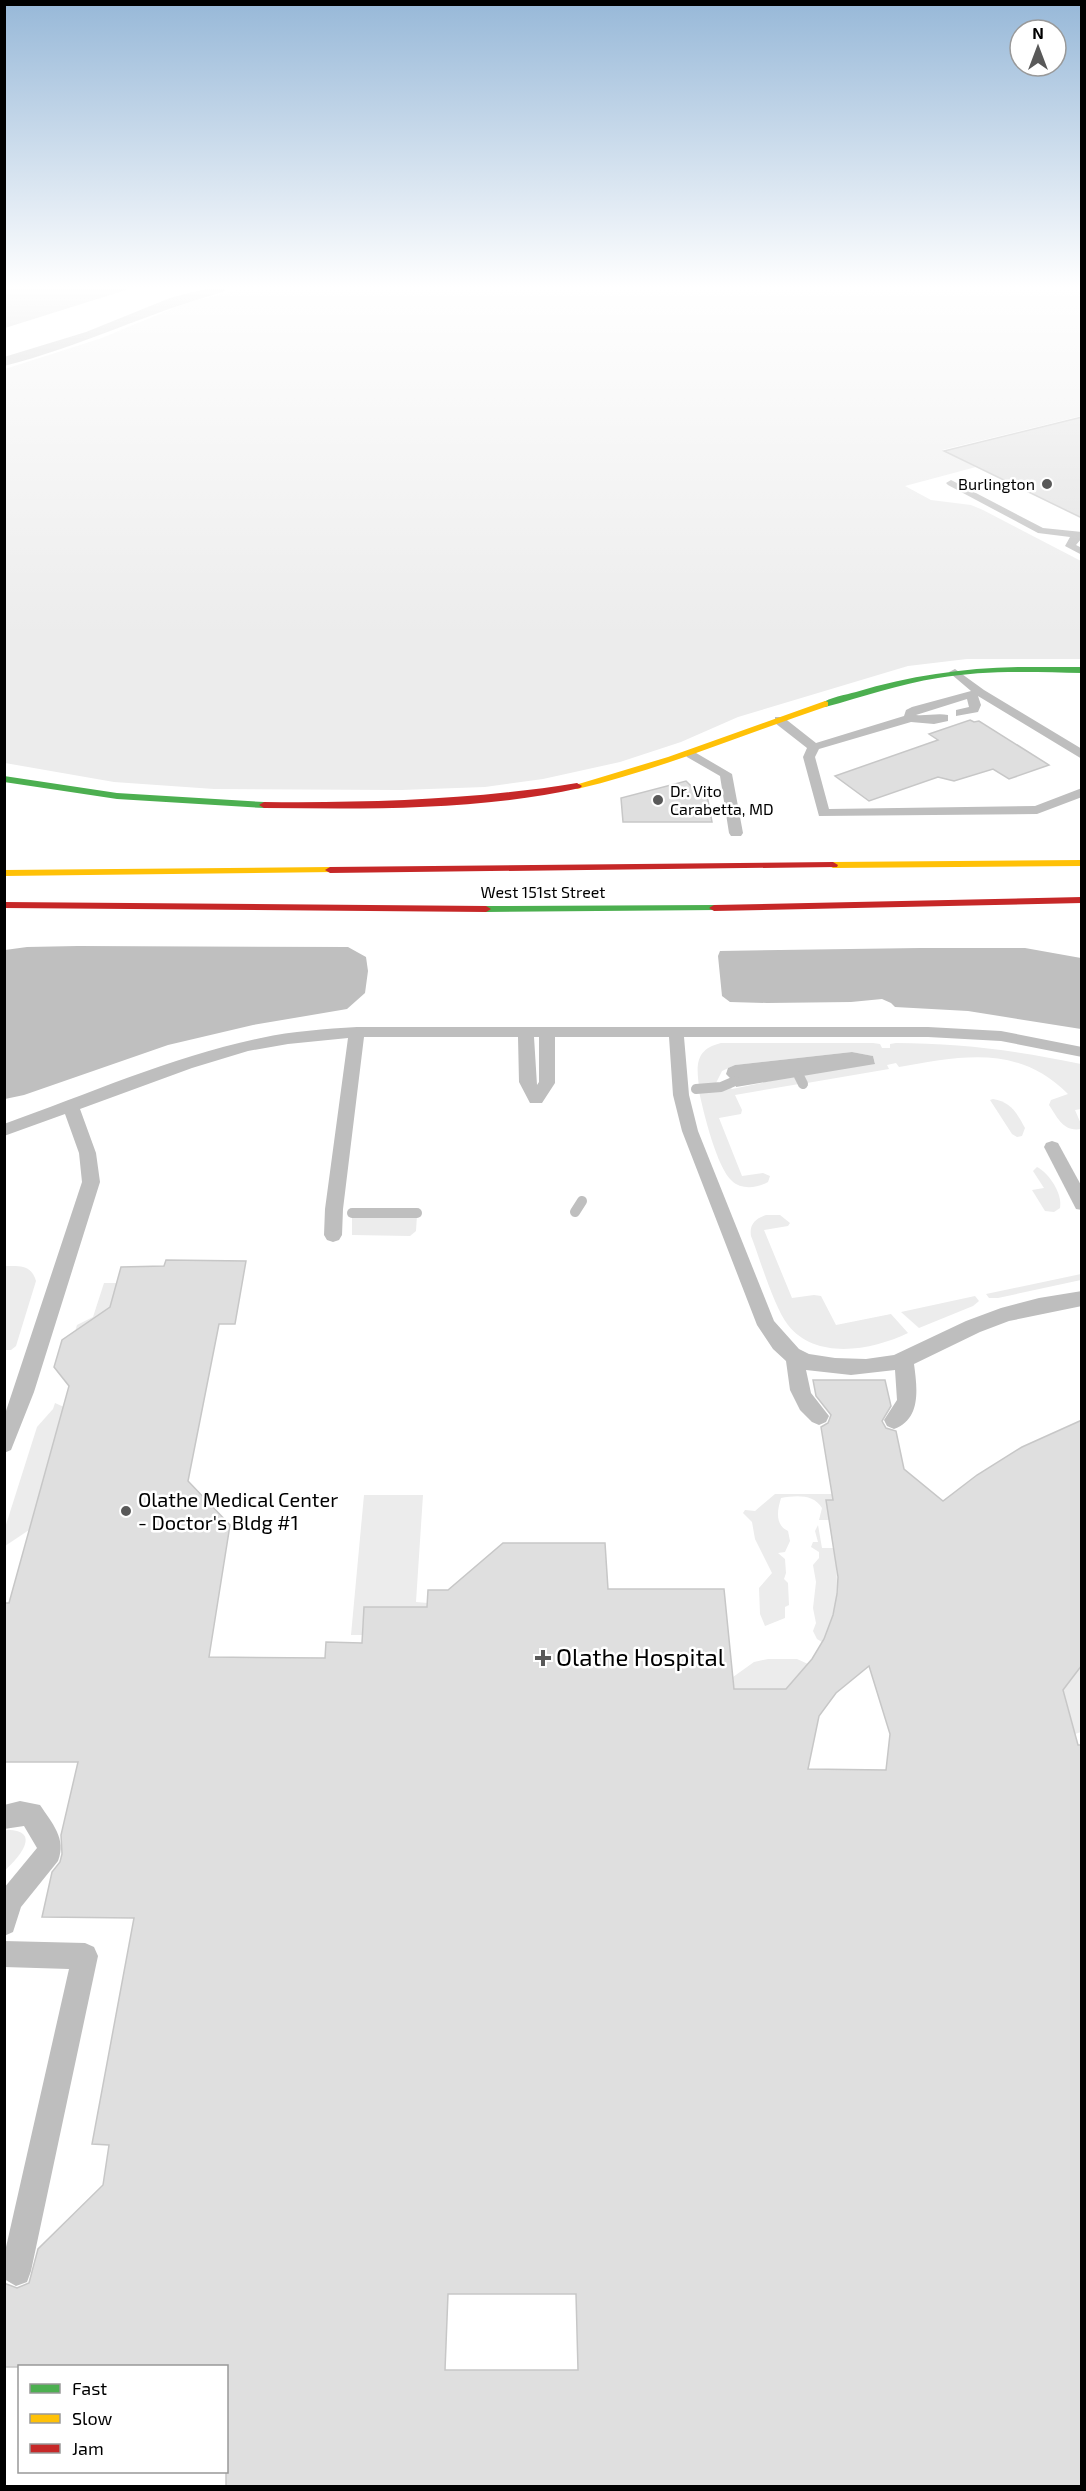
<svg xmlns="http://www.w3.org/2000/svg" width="1086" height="2491" font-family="'Exo 2',sans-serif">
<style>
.green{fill:#ececec}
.water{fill:#bfbfbf}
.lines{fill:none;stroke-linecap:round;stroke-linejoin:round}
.stream{stroke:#bfbfbf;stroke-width:10}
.building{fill:#dfdfdf;stroke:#c7c7c7;stroke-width:1.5;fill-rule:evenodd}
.lane{fill:#bebebe;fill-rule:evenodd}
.street{fill:#bebebe;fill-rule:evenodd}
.fast{fill:#4caf50;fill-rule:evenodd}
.slow{fill:#ffc107;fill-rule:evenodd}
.jam{fill:#c62828;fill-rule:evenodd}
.poi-dot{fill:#595959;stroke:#fff;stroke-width:2}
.labels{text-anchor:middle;stroke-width:5;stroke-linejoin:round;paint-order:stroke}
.far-poi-label{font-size:16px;fill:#000;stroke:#fff;text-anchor:end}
.far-street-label{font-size:16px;fill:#000;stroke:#fff}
.poi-label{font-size:20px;fill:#000;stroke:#fff;text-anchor:start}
.near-poi-label{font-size:24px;fill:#000;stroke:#fff;text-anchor:start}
</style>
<rect width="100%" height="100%" fill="#fff"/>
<g class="green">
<path d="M243,289H1081V416L942,450L976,467L905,486L931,500L971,505L983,510L1081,561V659H967L908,666L738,717L681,742L620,762L543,779L485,787L401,790L214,789L114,782L5,763V369L99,339L189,302Z"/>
<path d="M721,1043H873L880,1044L882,1048H890V1044L896,1043C960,1043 1020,1051 1081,1064V1109L1075,1110L1081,1124V1129C1063,1132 1058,1118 1049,1105L1051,1100L1068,1094C1018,1044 962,1056 899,1067L896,1063L887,1065L889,1069L807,1083L803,1075L875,1063L873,1056L852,1052L735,1065L722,1071L715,1085L699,1086C696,1064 696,1049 721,1043Z"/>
<path d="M795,1076L799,1084L735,1095L742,1110L741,1114L719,1118L742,1176L763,1173L770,1176L768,1182C758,1188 741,1190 732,1181C717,1168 703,1111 699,1091L722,1090L729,1086L732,1089Z"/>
<path d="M993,1099C1011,1102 1017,1113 1025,1128L1022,1136L1017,1137L1012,1134L990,1100Z"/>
<path d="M1037,1167C1049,1173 1063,1194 1060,1208L1054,1212L1045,1211L1032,1190L1044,1188L1033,1171Z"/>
<path d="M352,1215H417L416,1231L410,1236L352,1235Z"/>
<path d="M766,1215H780L790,1223L788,1226L764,1230L792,1298L814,1295L821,1296L836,1325L891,1314L908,1333C873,1350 816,1361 788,1325C774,1307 760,1259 751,1236C749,1224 756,1218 766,1215Z"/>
<path d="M5,1266C19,1266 31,1264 36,1281L16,1346L11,1350H5Z"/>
<path d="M1081,1274V1280L998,1298H989L986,1294Z"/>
<path d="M104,1283H117L110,1308L68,1355L77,1325L93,1317Z"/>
<path d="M975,1296L979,1301L973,1306L919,1328L901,1312Z"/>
<path d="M55,1403L64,1407L29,1530L5,1546L4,1531L37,1427L53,1409Z"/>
<path d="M775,1494H846L834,1505L833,1500H826L829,1520H819L822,1508C814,1494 796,1495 781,1498C777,1511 775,1525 788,1531L790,1541L785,1552L778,1553L785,1559L786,1573L784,1579L788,1583L789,1605L785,1607V1618L765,1626L760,1614L759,1588L772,1573L755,1539L752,1522L743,1513L745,1510L755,1511Z"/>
<path d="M364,1495H423L416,1602L428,1603L427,1607H364L362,1635H351Z"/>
<path d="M818,1525L822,1548H834C839,1581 839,1613 822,1642L817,1639L813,1631L816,1623L813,1608L816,1582L813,1565L819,1558V1552L811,1547L813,1542H818L815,1531Z"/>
<path d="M768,1659H797L808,1664L786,1689H767L735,1694L733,1677L754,1662Z"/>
<path d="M1081,1666V1732L1075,1734L1063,1689Z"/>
<path d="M7,1830C43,1830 18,1859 5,1870V1831Z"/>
</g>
<g class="water">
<path d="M5,289H129L5,328Z"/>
<path d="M78,946L348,947L366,957L368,971L365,993L347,1009L253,1025L168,1045L24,1095L5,1099V950L27,947Z"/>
<path d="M920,948H1025L1081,958V1029L968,1011L895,1007L891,1003L882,999L851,1002L767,1003L730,1002L722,996L718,956L720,951Z"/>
<path d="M852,1052L873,1056L875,1064L736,1087L735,1083L726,1074L728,1068L735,1065Z"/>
</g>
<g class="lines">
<g class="stream">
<path d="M799,1076L803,1084"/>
<path d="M696,1089L721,1087L735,1081"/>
<path d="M575,1212L582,1201"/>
<path d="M352,1213H417"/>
</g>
</g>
<g class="building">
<path d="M1082,417V518L944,451Z"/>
<path d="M970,720L974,722L979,721L1049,765L1009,779L993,769L954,781L938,777L869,801L835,776L938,740L929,734Z"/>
<path d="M686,781L700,795H707L712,822H623L621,798Z"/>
<path d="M166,1260L246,1261L235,1324H219L188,1481L230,1525L209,1657L325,1658L326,1642L362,1643L364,1607H427L428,1590H448L503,1543H605L608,1589H724L734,1689H786L812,1659L824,1639L833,1615L837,1594L838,1577L826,1500H833L821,1427L828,1423L831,1415L816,1396L813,1380H885L891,1406L882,1421L886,1428L896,1431L904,1469L943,1501L977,1475L1022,1447L1082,1420V1665L1063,1690L1078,1745H1082V2487H226V2367H4V2283L17,2288L29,2283L38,2249L103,2185L109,2145L92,2144L134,1918L42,1917L52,1872L60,1862L62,1854L61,1835L78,1762H4V1603H9L69,1386L54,1367L62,1340L110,1307L121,1267L164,1266ZM869,1666L890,1734L886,1770L808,1769L819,1716L836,1693ZM448,2294H576L578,2370H445Z"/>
</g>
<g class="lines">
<g class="lane">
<path d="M951,480L1043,528L1082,532V538L1076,545L1082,548V555L1065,546L1070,537L1038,533L948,485L946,483Z"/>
<path d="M955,669L984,690L1082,749V759L978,696L981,705L978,712L956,716V710L969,707L967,699L916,715C926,716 938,713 948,715V721L934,724L911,722L819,749L815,757L829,809L1035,806L1082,788V797L1037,814L819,816L803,757L807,748L775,723V717H783L816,743L904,716L906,710L912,707L971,691L951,674L949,672Z"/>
<path d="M691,750L732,774L743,833L741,836H731L729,833L720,776L687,757L685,754Z"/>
<path d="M357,1027H928L1001,1031L1082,1047V1057L1001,1041L928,1037H684L689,1095L698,1131L774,1321L799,1349L809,1354L835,1358L866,1359L894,1355L966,1321L1001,1308L1039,1298L1082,1291V1306L1009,1321L980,1332L914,1364C917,1387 922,1419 894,1429L887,1426L884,1420L897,1400L895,1370L851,1375L806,1370L811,1393L829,1416L826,1422L819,1425L812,1422L800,1410L790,1390L786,1361L773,1349L757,1325L682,1131L673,1095L669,1037H555V1083L542,1103H530L519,1082L518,1037H364L343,1209L342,1235L339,1240L333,1242L327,1240L324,1235L325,1209L348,1038L288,1044L248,1051L192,1068L80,1109L96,1153L100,1182L34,1392L11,1450L4,1453V1417L82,1182L79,1153L65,1114L4,1136V1124C89,1094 173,1056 261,1038C293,1031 325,1029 357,1027ZM534,1037H539V1082L537,1085Z"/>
<path d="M1052,1141L1058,1143L1082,1187V1210L1076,1209L1044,1147L1046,1143Z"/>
<path d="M20,1801L40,1805C52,1823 67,1839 58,1861L21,1907L13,1932L4,1936V1888L37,1848L24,1826L4,1829V1805Z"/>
<path d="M4,1941L85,1943L94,1947L98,1956L31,2271L27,2282L16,2286L4,2279V2256L69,1969L4,1967Z"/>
</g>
<path class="street" d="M205,289H225L223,292C149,312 80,347 4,366V357L86,332L170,298Z"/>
<g class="fast">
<path d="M1018,667H1082V673C1033,672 985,670 938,678C899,684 863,697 825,707L821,704C830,697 845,695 856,692C909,676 962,668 1018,667Z"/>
<path d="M4,776L117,793L264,802L269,805L264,808L117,799L4,782Z"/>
<path d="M714,905L718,906V910L486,912L481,909L486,906Z"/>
</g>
<g class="slow">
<path d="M825,701L828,702V706C744,734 663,769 577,789L572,786L668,757Z"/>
<path d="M1082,860V866L833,868L828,865L833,862Z"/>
<path d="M330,867L335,870L334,872L4,876V870Z"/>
</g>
<g class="jam">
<path d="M577,783L582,786L580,788C478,811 368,809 264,808L259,805L264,802C369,803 473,800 577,783Z"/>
<path d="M833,862L838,865L837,867L330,873L325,870L330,867Z"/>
<path d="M1082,897V903L714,911L709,908L714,905Z"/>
<path d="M4,902L486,906L491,909L486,912L4,908Z"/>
</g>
</g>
<linearGradient id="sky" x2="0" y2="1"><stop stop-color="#97b8d8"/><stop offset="0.45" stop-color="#fff"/><stop offset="1" stop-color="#fff" stop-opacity="0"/></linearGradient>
<rect width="1086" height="638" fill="url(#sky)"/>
<g class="poi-dot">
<circle cx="1047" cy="484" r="6"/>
<circle cx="658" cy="800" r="6"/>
<circle cx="126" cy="1511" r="6"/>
<path d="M540 1649h6v6h6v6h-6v6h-6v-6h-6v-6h6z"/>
</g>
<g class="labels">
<g class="far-poi-label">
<text x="1035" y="490">Burlington</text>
<text x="670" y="797" text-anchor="start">Dr. Vito<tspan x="670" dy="18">Carabetta, MD</tspan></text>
</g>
<g class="far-street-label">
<text x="543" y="898">West 151st Street</text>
</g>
<g class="poi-label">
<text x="138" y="1507">Olathe Medical Center<tspan x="138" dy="23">- Doctor's Bldg #1</tspan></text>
</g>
<g class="near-poi-label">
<text x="556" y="1666">Olathe Hospital</text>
</g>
</g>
<rect width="1086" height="2491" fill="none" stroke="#000000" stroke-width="12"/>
<rect x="18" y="2365" width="210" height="108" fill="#ffffff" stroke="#999999" stroke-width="1.5"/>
<rect x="30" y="2384" width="30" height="9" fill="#4caf50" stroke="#999999" stroke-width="1.5"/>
<text x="72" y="2395" font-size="18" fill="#000000">Fast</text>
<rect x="30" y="2414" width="30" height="9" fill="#ffc107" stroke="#999999" stroke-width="1.5"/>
<text x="72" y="2425" font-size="18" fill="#000000">Slow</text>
<rect x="30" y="2444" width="30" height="9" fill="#c62828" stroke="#999999" stroke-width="1.5"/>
<text x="72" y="2455" font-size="18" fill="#000000">Jam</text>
<g transform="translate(1038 48)"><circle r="28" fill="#ffffff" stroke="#999999" stroke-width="1.5"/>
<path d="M0-4.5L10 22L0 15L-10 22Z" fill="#595959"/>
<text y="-9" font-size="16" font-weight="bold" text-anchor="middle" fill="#000000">N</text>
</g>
</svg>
